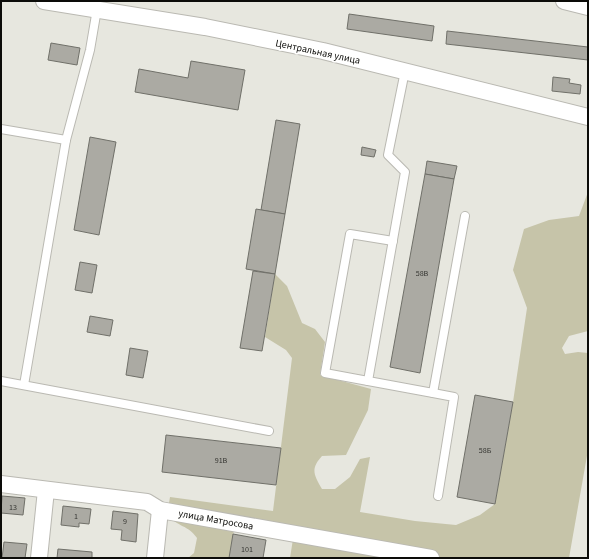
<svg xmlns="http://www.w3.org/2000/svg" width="589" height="559" font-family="'Source Sans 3',sans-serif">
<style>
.green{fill:#c6c4a9}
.building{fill:#abaaa3;stroke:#707069}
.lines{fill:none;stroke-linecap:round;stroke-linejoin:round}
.lane-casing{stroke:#bab9b2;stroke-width:10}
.street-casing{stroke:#bab9b2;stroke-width:18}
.lane{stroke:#fff;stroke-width:8}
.street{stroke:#fff;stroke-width:16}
.labels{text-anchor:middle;stroke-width:3.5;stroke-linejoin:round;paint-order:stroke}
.number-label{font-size:8px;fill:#343430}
.street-label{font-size:10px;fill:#0c0c09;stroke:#fffffe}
</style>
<rect width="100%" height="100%" fill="#e7e7df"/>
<path class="green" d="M588,192V331L569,336L562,348L565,354L578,352L588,353V450L569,558H290L293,539L234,530L229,558H188L194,553L197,538C188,525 178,527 167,515L170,497L273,511L292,358L286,350L265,337L275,274L287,286L302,323L315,329L325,342L320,375L371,389L368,410L346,455L322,456C310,469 314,475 322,489H335L350,477L360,459L370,457L360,512L415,521L456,525L480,515L495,504L513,402L527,308L513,270L524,229L549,220L579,216Z"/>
<g class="building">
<path d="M349,14L434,26L432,41L347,29Z"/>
<path d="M447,31L588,47V60L446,44Z"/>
<path d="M51,43L80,48L77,65L48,60Z"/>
<path d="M191,61L245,70L238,110L135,92L139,69L188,78Z"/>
<path d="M553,77L570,79L569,83L581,85L580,94L552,91Z"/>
<path d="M276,120L300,124L285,214L261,210Z"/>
<path d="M90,137L116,142L99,235L74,230Z"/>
<path d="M362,147L376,150L374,157L361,155Z"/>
<path d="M427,161L457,166L454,179L425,174Z"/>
<path d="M425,174L454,179L420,373L390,367Z"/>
<path d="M256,209L285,214L275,274L246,269Z"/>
<path d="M80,262L97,265L92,293L75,290Z"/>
<path d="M253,271L275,274L262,351L240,348Z"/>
<path d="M90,316L113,320L110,336L87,332Z"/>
<path d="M130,348L148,351L143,378L126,375Z"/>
<path d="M475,395L513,402L495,504L457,497Z"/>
<path d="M166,435L281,448L276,485L162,472Z"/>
<path d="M2,496L25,498L23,515L1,513Z"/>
<path d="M63,506L91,509L89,524L79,523V527L61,525Z"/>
<path d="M113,511L138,514L136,542L121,540L122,530L111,529Z"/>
<path d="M233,534L266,540L263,558H229Z"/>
<path d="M4,542L27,544L25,558H2Z"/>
<path d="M58,549L92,552V558H57Z"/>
</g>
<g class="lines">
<defs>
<g id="lane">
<path d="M405,71L388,155L405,172L368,381L433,393L465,216"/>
<path d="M1,129L66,140"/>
<path d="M1,381L269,431"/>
<path d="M368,381L325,373L350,234L393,241"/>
<path d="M24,385L66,140L90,50L97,9"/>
<path d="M433,393L454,397L438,496"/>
</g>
<g id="street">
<path d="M44,1L205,27L323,51L588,117"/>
<path d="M564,1L588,7"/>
<path d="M1,484L147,502L160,510L431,558"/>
<path d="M39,558L46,490"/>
<path d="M155,558L160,510"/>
</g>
</defs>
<use href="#lane" class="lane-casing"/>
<use href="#street" class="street-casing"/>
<use href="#lane" class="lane"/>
<use href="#street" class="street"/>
</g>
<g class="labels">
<g class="number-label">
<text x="422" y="276">58В</text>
<text x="485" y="453">58Б</text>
<text x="221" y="463">91В</text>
<text x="13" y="510">13</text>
<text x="76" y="519">1</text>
<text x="125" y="524">9</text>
<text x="247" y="552">101</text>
</g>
<g class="street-label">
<text transform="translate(318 51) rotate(12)" y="4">Центральная улица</text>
<text transform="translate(216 519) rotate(10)" y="4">улица Матросова</text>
</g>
</g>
<rect width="589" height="559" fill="none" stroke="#0c0c09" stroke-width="4"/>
</svg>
